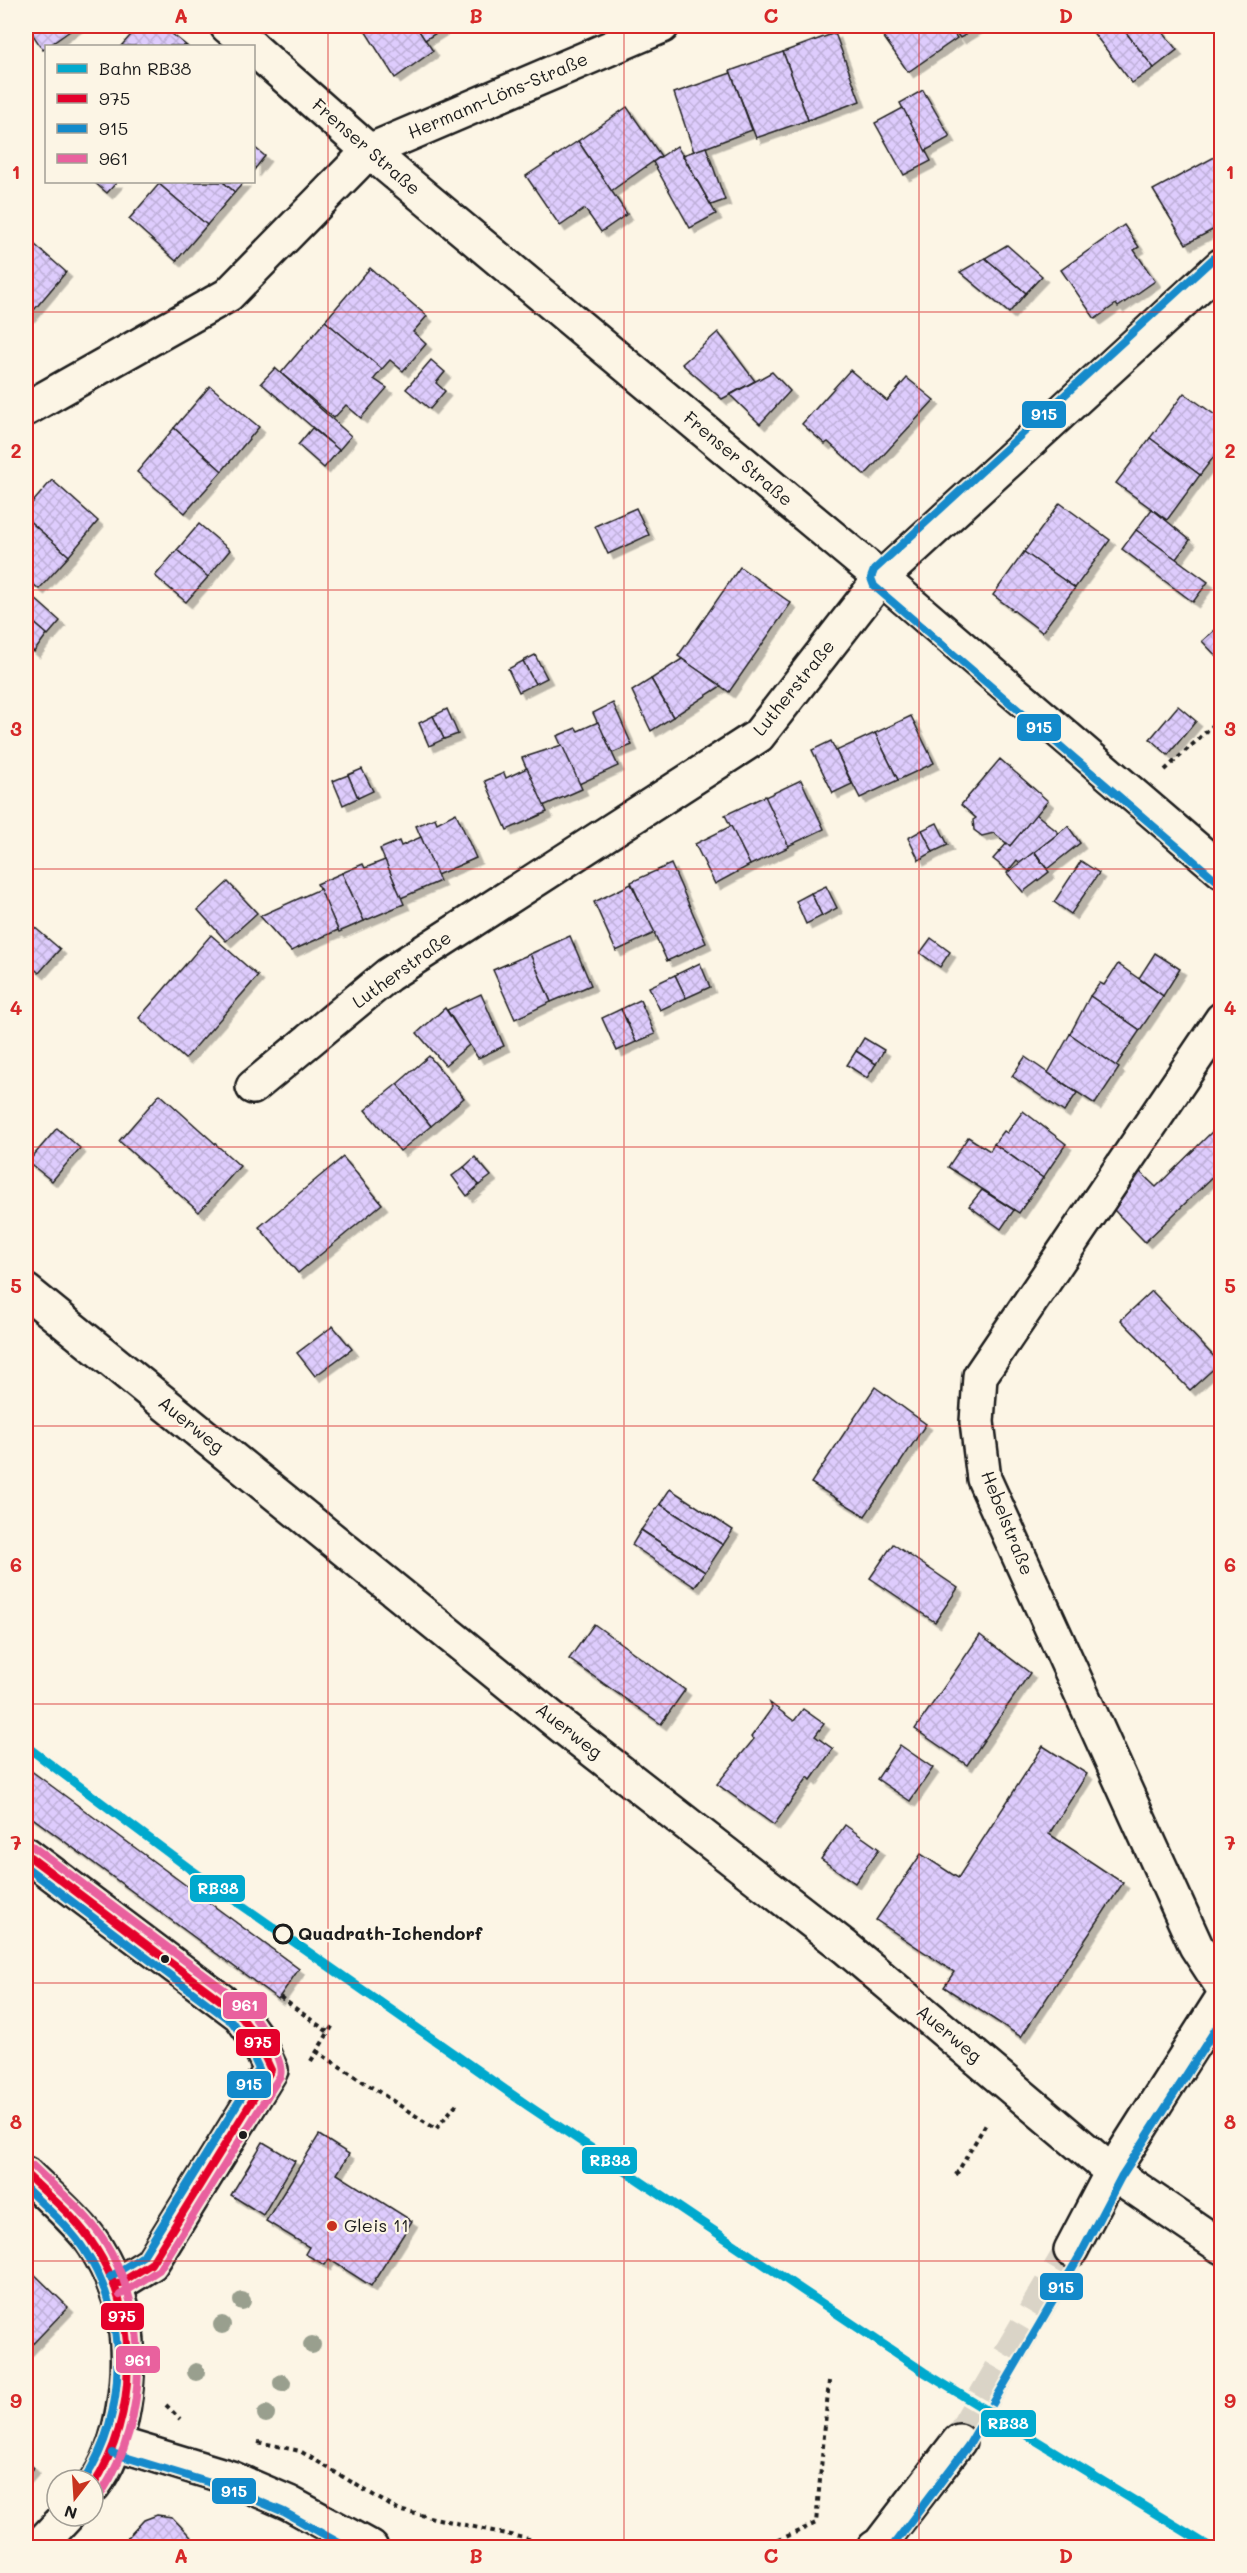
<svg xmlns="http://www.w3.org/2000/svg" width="1247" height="2573" font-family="Mali,sans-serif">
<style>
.building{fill:url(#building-cross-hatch);stroke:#1c1c1c;stroke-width:1.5;filter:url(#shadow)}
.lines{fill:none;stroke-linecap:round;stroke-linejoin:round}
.minor-tunnel{stroke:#dad4c7;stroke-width:33;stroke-dasharray:33 16;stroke-linecap:butt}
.minor-casing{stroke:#1c1c1c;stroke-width:38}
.path{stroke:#1c1c1c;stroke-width:4;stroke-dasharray:4.5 4.5;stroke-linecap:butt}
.minor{stroke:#fcf5e5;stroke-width:33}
.bus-1-casing{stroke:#fcf5e5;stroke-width:12}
.bus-2-casing{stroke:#fcf5e5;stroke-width:12}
.bus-3-casing{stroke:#fcf5e5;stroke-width:12}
.bus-1{stroke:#e4002b;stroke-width:8}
.bus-2{stroke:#128acb;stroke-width:8}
.bus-3{stroke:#e9619e;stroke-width:8}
.rail-1-casing{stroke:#fcf5e5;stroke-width:14}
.rail-1{stroke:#00a9ce;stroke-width:9}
.tree{fill:#999f8e}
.grid{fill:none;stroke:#d62828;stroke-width:1.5;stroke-opacity:0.55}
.stop-dot{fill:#fcf5e5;stroke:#1c1c1c;stroke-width:3}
.bus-dot{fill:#1c1c1c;stroke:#fcf5e5;stroke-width:2}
.poi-dot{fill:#c8321e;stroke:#fcf5e5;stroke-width:2}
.labels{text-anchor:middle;stroke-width:4.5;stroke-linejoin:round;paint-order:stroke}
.street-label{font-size:18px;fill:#1c1c1c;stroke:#fcf5e5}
.stop-label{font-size:18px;font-weight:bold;fill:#1c1c1c;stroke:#fcf5e5;text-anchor:start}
.poi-label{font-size:18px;fill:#1c1c1c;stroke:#fcf5e5;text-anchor:start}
.line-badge{stroke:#fcf5e5;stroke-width:2}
.badge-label{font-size:16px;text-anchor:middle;font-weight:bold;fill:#fff}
.neatline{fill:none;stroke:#d62828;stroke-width:2}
.grid-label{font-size:20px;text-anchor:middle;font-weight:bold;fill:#d62828}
</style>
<defs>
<pattern id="building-cross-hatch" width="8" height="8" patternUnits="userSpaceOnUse" patternTransform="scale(1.5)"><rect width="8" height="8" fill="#deccfd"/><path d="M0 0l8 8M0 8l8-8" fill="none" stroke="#beafd8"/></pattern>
<filter id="shadow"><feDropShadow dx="5.5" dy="5.5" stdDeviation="0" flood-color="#0004"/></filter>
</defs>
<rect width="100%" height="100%" fill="#fcf5e5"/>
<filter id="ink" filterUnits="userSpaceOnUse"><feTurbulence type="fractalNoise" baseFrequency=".0167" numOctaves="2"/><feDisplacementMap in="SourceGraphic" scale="12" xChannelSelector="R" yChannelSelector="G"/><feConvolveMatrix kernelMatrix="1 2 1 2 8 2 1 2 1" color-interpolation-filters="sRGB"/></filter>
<g filter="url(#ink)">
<g class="building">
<path d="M27,26H77L43,50Z"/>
<path d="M139,26H162L187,46H121Z"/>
<path d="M362,26H416L433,51L395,78Z"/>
<path d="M416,26H442L444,28L425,40Z"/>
<path d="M876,26H948L957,38L908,72Z"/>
<path d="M951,26H980L960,38Z"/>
<path d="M1088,26H1121L1154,68L1132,83Z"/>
<path d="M1121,26H1158L1177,50L1154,68Z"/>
<path d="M835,33L860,101L808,120L783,52Z"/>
<path d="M783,52L808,120L756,138L730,71Z"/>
<path d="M731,73L752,130L694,152L674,93Z"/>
<path d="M923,90L950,137L925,151L900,103Z"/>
<path d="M627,107L661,156L611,191L578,141Z"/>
<path d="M903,108L931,161L904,175L875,123Z"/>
<path d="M578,141L627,214L601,232L585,209L560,226L526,176Z"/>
<path d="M677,146L716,214L690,228L653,162Z"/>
<path d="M254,147L265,156L254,170Z"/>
<path d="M706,147L725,200L711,205L683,155Z"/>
<path d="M1222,153V225L1186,244L1153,190Z"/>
<path d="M94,182H117L107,193Z"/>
<path d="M162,182H223L235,192L207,225L159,184Z"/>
<path d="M223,182H244L235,192Z"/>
<path d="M159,184L207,225L176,261L129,219Z"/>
<path d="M1124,225L1139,247L1134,250L1155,281L1118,307L1116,304L1095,319L1061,270Z"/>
<path d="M26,237L66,272L29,316L26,313Z"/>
<path d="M1007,245L1042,276L1026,293L985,258Z"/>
<path d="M985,258L1026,293L1009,313L960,272Z"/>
<path d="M370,268L427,316L413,332L426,344L403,371L390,360L382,369L325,321Z"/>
<path d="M325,321L382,369L374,379L387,388L361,418L346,405L334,418L281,373Z"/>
<path d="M718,332L755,381L722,399L682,364Z"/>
<path d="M431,360L445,372L436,383L445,391L430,409L406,389Z"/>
<path d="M275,368L351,436L339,450L261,383Z"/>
<path d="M850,370L887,401L907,378L934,400L865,475L828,442L825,444L802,424Z"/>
<path d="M772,372L790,391L760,424L730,395Z"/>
<path d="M210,386L259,427L222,471L174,428Z"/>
<path d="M1184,393L1222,420V446L1200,475L1150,438Z"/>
<path d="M174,428L222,471L185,513L137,472Z"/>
<path d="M312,428L339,450L324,468L298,445Z"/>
<path d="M1150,438L1200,475L1167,520L1116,483Z"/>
<path d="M52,480L98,521L69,556L26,518V510Z"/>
<path d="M1060,503L1110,540L1075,588L1024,552Z"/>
<path d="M636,508L649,535L608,554L595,526Z"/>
<path d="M1152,509L1190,540L1176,559L1136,530Z"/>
<path d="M26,518L69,556L39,589L26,578Z"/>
<path d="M199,524L230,550L208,577L177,550Z"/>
<path d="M1136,530L1208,582L1193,602L1122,549Z"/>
<path d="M177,550L208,577L186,602L155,576Z"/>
<path d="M1024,552L1075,588L1042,632L993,595Z"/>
<path d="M740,567L791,603L729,692L678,656Z"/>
<path d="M33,597L60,621L48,635L26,616V606Z"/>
<path d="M26,616L47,634L34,652L26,645Z"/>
<path d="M1222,624V662L1202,641Z"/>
<path d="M535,655L547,678L535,684L523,661Z"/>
<path d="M682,659L721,686L673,717L651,679Z"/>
<path d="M523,661L535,684L519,692L508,669Z"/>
<path d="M651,679L673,717L651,731L632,691Z"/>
<path d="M613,703L632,745L612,753L593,713Z"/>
<path d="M1178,706L1196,721L1168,755L1150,739Z"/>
<path d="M447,709L458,734L444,739L433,716Z"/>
<path d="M433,716L444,739L429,746L419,723Z"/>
<path d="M911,716L934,763L898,780L875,733Z"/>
<path d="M598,722L618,766L579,784L557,736L576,728L578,731Z"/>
<path d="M875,733L898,780L860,798L836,751Z"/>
<path d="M831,741L852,784L833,793L812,750Z"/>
<path d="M562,745L582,789L543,806L522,758Z"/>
<path d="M1000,759L1048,801L1010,846L994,833L982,836L974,830L973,820L976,818L961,805Z"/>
<path d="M527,768L547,812L507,830L485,781L504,773L506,778Z"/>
<path d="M362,769L373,791L358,798L348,775Z"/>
<path d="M348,775L358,798L343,805L333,781Z"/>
<path d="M801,780L824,829L788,846L765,797Z"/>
<path d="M765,796L789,847L750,865L725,815Z"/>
<path d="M456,813L476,858L437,875L416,826L435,818L437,823Z"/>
<path d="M1036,814L1059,833L1020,863L1017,860L1008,871L993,859L1007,843L1010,846Z"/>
<path d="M937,823L948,845L933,852L922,830Z"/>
<path d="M731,826L750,865L715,884L695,844Z"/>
<path d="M1068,826L1080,843L1047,869L1035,852Z"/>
<path d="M922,830L933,852L919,860L908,838Z"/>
<path d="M421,837L440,881L401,898L380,849L399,841L401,846Z"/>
<path d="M1034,852L1049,872L1023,892L1007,873Z"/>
<path d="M385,860L404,904L364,921L342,873L363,864L365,868Z"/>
<path d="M1081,861L1099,873L1071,914L1054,902Z"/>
<path d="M671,864L706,943L667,961L631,882Z"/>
<path d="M342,873L364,921L339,932L317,884Z"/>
<path d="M228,882L257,913L226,941L198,910Z"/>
<path d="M631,884L655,933L616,951L594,902Z"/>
<path d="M826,886L837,908L822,916L811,893Z"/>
<path d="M320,889L338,930L291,951L260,916Z"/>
<path d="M811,893L822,916L806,924L796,901Z"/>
<path d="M26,920L60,949L39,973L26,961Z"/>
<path d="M211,935L258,976L185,1059L139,1018Z"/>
<path d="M570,936L591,985L551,1002L530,954Z"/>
<path d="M931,938L950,952L940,967L920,953Z"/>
<path d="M1155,953L1180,969L1163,996L1139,978Z"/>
<path d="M530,954L551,1002L515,1019L493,970Z"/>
<path d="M700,963L710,987L686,998L675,975Z"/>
<path d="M1118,964L1163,996L1140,1030L1090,996L1100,983L1104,985Z"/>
<path d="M675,975L686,998L660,1010L649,987Z"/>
<path d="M481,994L504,1046L478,1058L447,1010Z"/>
<path d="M1090,996L1140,1030L1116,1066L1070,1034Z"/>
<path d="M640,1000L655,1034L636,1042L621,1009Z"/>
<path d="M445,1008L469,1045L445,1065L417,1033Z"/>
<path d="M621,1009L636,1042L617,1051L602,1018Z"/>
<path d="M1070,1034L1119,1068L1095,1104L1048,1073Z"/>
<path d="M864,1038L884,1050L876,1064L856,1051Z"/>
<path d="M856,1051L876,1064L867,1078L847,1065Z"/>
<path d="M429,1056L464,1098L431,1126L397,1084Z"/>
<path d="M1025,1057L1077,1093L1064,1112L1012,1076Z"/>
<path d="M397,1084L431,1126L400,1151L365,1110Z"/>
<path d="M160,1094L240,1166L199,1212L119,1141Z"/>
<path d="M1023,1111L1066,1144L1043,1178L994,1144L1004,1131L1007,1133Z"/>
<path d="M1222,1122V1168L1145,1242L1113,1209L1139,1171L1156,1187Z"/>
<path d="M57,1128L80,1148L52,1181L28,1162Z"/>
<path d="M968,1137L990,1151L994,1144L1043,1178L1019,1213L948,1167Z"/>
<path d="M343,1157L382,1204L298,1273L259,1227Z"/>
<path d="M475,1157L491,1176L479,1185L464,1167Z"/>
<path d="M464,1167L479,1185L467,1196L452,1176Z"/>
<path d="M982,1190L1014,1210L1001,1229L969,1206Z"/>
<path d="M1152,1291L1220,1363L1190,1390L1121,1320Z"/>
<path d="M333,1326L352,1349L315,1376L297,1353Z"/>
<path d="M875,1387L926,1424L865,1516L811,1483Z"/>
<path d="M670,1489L733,1530L723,1545L660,1504Z"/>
<path d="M660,1504L723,1545L705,1572L641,1530Z"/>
<path d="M641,1530L705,1572L695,1587L632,1545Z"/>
<path d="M893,1544L958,1588L935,1622L870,1578Z"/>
<path d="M594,1624L685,1690L661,1724L569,1659Z"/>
<path d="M980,1635L1030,1673L967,1765L915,1729Z"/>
<path d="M770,1703L794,1721L803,1709L824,1724L815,1736L833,1749L811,1780L808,1777L774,1825L717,1784L754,1739L751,1737L772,1708Z"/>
<path d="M900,1745L933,1768L910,1801L877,1779Z"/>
<path d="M1043,1746L1087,1774L1049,1834L1123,1883L1021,2037L944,1987L954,1972L876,1920L921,1854L958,1878Z"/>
<path d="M26,1767L299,1969L278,1999L26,1813Z"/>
<path d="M845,1825L879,1849L855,1883L821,1859Z"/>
<path d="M319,2135L349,2154L337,2174L412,2221L371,2286L329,2259L325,2265L305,2254L309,2247L266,2221Z"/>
<path d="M263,2142L295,2161L263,2215L231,2195Z"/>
<path d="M26,2266L68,2307L26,2351Z"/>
<path d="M26,2460L34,2468L26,2477Z"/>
<path d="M157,2515L172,2517L201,2548H118L144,2520Z"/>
</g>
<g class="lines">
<path class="minor-tunnel" d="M959,2441L1071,2250"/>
<defs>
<g id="minor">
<path d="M227,26L251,46"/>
<path d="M254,49L369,151L881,578L1222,871"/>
<path d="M26,409L228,295L369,151L662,26"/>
<path d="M1222,1019L980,1376L977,1422L984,1479L1196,1946L1222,1986"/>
<path d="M253,1087L388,975L758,736L881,578L1222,265"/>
<path d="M26,1291L563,1727L845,1947L1112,2172L1222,2247"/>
<path d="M26,1854L240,2015L255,2036L271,2070L151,2264L115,2286"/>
<path d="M26,2174C44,2192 83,2226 95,2246C109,2269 121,2297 125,2323C132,2372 124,2447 93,2486"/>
<path d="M1071,2250L1112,2172L1222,1999"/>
<path d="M115,2443L231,2478L289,2503L371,2548"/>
<path d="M37,2548L67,2516"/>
<path d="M874,2548L880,2544L959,2441"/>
</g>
</defs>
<use href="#minor" class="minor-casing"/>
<g class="path">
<path d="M1165,770L1222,717"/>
<path d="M280,1997L328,2032"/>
<path d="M316,2051L436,2129L458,2102"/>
<path d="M311,2061L333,2025"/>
<path d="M956,2175L987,2122"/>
<path d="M166,2405L180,2419"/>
<path d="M258,2442L300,2451L398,2510L533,2540L547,2548"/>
<path d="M762,2548L816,2523L829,2381"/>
</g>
<use href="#minor" class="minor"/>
<defs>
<g id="bus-1">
<path d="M26,1854L240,2015L255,2036L271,2070L151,2264L115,2286"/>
<path d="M26,2174C50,2197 78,2219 95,2247C140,2317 138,2416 93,2486"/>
</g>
<g id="bus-2">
<path d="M1215,257L874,570L871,578L874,586L1215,879"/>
<path d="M26,1867L232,2022L246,2041L259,2069L143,2256L110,2277"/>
<path d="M26,2188C46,2208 70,2227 85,2251C129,2317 128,2414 84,2480"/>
<path d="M112,2453L227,2488L284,2512L348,2548"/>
<path d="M891,2548L968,2446L1080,2255L1121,2177L1222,2019"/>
</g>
<g id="bus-3">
<path d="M32,1846L247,2007C257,2020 285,2059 280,2076L159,2270L120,2295"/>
<path d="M33,2166C57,2190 85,2211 103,2239C151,2313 149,2419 102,2492"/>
</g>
</defs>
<use href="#bus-1" class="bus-1-casing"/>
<use href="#bus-2" class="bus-2-casing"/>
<use href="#bus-3" class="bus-3-casing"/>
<use href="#bus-1" class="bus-1"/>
<use href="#bus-2" class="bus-2"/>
<use href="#bus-3" class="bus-3"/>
<defs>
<path id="rail-1" d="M26,1746L190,1869L527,2105L924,2372L1212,2548"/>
</defs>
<use href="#rail-1" class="rail-1-casing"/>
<use href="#rail-1" class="rail-1"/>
</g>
<g class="tree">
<circle cx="242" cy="2301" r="9"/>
<circle cx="222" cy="2325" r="9"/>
<circle cx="312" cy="2345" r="9"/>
<circle cx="196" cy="2372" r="9"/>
<circle cx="282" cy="2383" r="9"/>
<circle cx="266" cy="2414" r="9"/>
</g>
</g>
<path class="grid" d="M328,26V2548M624,26V2548M919,26V2548M26,312H1222M26,590H1222M26,869H1222M26,1147H1222M26,1426H1222M26,1704H1222M26,1983H1222M26,2261H1222"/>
<circle class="stop-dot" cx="283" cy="1934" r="9"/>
<g class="bus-dot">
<circle cx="165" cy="1959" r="5"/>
<circle cx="243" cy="2135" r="5"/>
</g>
<circle class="poi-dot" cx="332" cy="2226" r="6"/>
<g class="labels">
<g class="street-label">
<text transform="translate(498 96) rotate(-23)" y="6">Hermann-Löns-Straße</text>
<text transform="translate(366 147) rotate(41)" y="6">Frenser Straße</text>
<text transform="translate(738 459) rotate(40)" y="6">Frenser Straße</text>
<text transform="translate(794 688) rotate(-51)" y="6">Lutherstraße</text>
<text transform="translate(402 970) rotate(-36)" y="6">Lutherstraße</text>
<text transform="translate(191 1425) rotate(39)" y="6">Auerweg</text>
<text transform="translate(1007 1523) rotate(68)" y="6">Hebelstraße</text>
<text transform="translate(569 1731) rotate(38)" y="6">Auerweg</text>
<text transform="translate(949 2034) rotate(40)" y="6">Auerweg</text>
</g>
<g class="stop-label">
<text x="298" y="1940">Quadrath-Ichendorf</text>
</g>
<g class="poi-label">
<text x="344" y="2232">Gleis 11</text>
</g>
</g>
<g class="line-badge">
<rect x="1021" y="400" width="46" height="29" rx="6" fill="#128acb"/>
<rect x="1016" y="713" width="46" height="29" rx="6" fill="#128acb"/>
<rect x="189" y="1874" width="57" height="29" rx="6" fill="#00a9ce"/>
<rect x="222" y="1991" width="46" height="29" rx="6" fill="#e9619e"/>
<rect x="235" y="2028" width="46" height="29" rx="6" fill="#e4002b"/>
<rect x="226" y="2070" width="46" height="29" rx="6" fill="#128acb"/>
<rect x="581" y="2146" width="57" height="29" rx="6" fill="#00a9ce"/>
<rect x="1039" y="2272" width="45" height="29" rx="6" fill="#128acb"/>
<rect x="100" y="2302" width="45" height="29" rx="6" fill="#e4002b"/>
<rect x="115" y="2345" width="46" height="29" rx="6" fill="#e9619e"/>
<rect x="980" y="2409" width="57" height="29" rx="6" fill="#00a9ce"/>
<rect x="211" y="2477" width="46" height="28" rx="6" fill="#128acb"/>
</g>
<g class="badge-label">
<text x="1044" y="420">915</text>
<text x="1039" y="733">915</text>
<text x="218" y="1894">RB38</text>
<text x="245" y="2011">961</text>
<text x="258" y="2048">975</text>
<text x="249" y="2090">915</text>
<text x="610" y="2166">RB38</text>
<text x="1061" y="2293">915</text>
<text x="122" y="2322">975</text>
<text x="138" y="2366">961</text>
<text x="1008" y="2429">RB38</text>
<text x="234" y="2497">915</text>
</g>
<rect width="1247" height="2573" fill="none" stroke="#fcf5e5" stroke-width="66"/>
<rect x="45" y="45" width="210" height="138" fill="#fcf5e5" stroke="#a29e95" stroke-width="1.5"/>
<rect x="57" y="64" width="30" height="9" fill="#00a9ce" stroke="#a29e95" stroke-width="1.5"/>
<text x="99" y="75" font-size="18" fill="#1c1c1c">Bahn RB38</text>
<rect x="57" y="94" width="30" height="9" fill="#e4002b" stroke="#a29e95" stroke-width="1.5"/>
<text x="99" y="105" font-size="18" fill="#1c1c1c">975</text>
<rect x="57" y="124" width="30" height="9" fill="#128acb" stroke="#a29e95" stroke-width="1.5"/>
<text x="99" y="135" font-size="18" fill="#1c1c1c">915</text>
<rect x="57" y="154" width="30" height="9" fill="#e9619e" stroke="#a29e95" stroke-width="1.5"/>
<text x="99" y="165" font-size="18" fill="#1c1c1c">961</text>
<g transform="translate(75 2498) rotate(197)"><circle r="28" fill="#fcf5e5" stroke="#a29e95" stroke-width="1.5"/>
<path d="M0-4.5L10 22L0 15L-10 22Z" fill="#c8321e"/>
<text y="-9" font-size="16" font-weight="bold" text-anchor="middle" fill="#1c1c1c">N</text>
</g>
<rect x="33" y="33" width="1181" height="2507" class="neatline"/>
<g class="grid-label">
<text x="181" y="23">A</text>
<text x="476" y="23">B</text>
<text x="771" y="23">C</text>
<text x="1066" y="23">D</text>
<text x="16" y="179">1</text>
<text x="1230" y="179">1</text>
<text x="16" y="458">2</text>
<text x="1230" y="458">2</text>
<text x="16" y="736">3</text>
<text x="1230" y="736">3</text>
<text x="16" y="1015">4</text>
<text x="1230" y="1015">4</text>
<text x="16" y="1293">5</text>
<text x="1230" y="1293">5</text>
<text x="16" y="1572">6</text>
<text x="1230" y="1572">6</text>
<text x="16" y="1850">7</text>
<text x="1230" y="1850">7</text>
<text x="16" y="2129">8</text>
<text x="1230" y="2129">8</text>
<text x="16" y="2408">9</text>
<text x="1230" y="2408">9</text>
<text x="181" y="2563">A</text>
<text x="476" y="2563">B</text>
<text x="771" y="2563">C</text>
<text x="1066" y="2563">D</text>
</g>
</svg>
